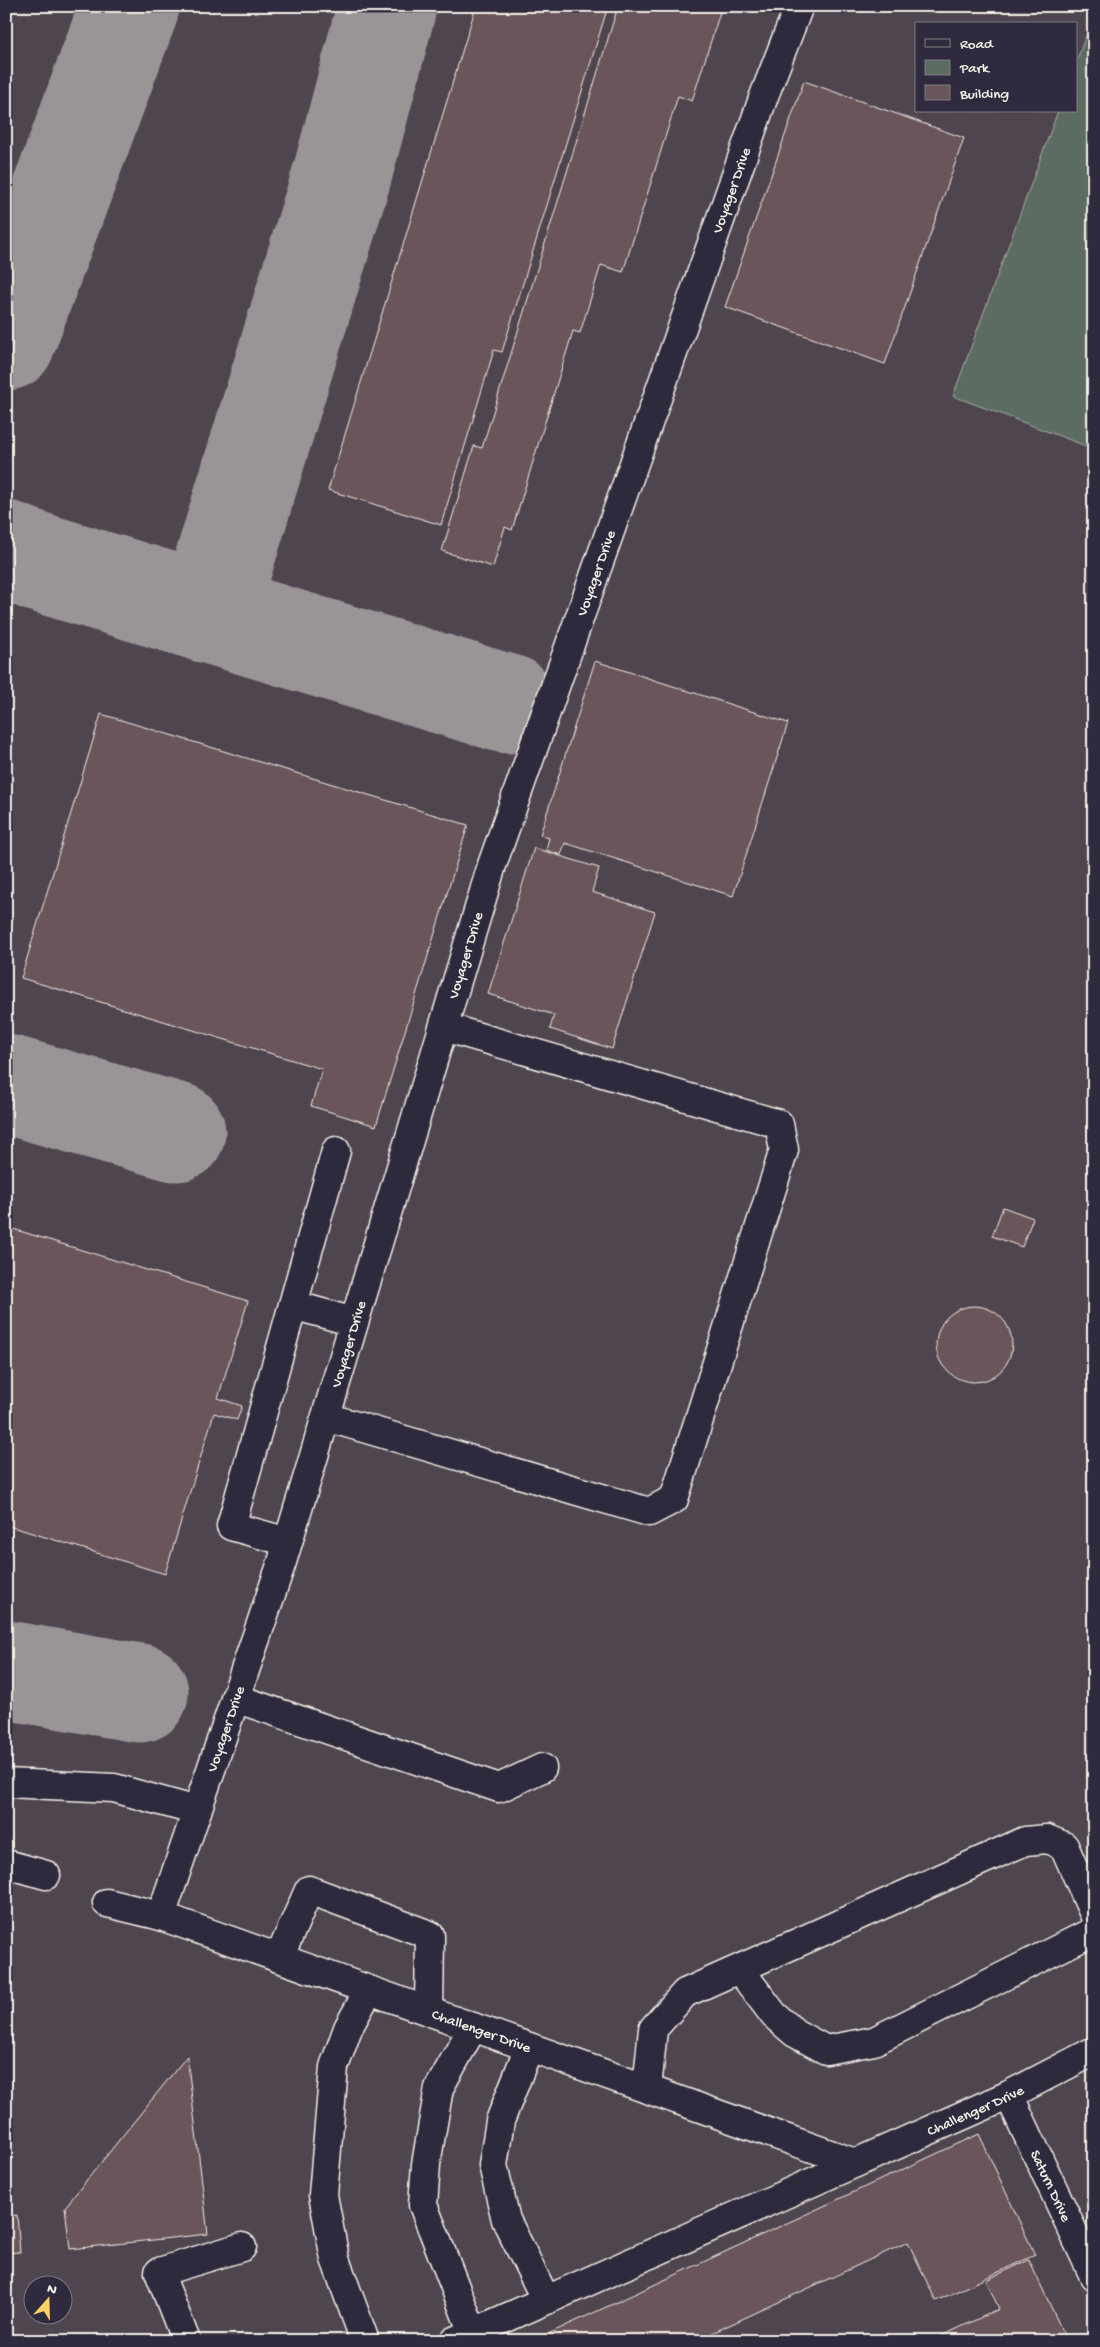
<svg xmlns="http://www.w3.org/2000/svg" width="1100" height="2347" font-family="'Gochi Hand',sans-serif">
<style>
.built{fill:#50444f;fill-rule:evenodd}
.green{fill:#5d6c63;stroke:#a8aea6}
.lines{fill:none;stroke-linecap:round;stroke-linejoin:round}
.taxiway{stroke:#9a9497;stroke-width:99}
.building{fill:#6a555a;stroke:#f4f1e8}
.minor-casing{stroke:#f4f1e8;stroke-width:31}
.minor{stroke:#2f2a3d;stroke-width:28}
.labels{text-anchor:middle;stroke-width:4;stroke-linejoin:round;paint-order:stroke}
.street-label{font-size:15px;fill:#f4f1e8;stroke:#2f2a3d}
</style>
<rect width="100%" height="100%" fill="#413746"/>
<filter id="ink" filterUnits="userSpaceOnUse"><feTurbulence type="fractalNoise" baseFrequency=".02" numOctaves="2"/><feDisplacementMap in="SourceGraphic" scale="10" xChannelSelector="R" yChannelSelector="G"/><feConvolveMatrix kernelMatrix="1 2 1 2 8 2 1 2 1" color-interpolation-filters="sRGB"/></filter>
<g filter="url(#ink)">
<path class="built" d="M6,6H1094V14L1076,62V24H916V111H1058L953,396L1094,449V2341H6ZM32,2284H62V2314H32Z"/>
<path class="green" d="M1094,14V449L953,396L1058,111H1076V62Z"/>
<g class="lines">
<g class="taxiway">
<path d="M6,341L130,6"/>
<path d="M6,550L38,562L508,704"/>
<path d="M208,614L342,175L387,6"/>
<path d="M6,1084L176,1132"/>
<path d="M6,1670L139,1693"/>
</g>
</g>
<g class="building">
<path d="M476,6H608L502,352L494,350L441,525L328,490Z"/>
<path d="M618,6H722L692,101L678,96L623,272L601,265L580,333L573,331L512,530L505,527L493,567L442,551L474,446L482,448Z"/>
<path d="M804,81L964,138L885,364L725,307Z"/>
<path d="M595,661L788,723L733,896L565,843L561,855L546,850L549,838L540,835Z"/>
<path d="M101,714L468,825L376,1126L311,1106L322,1069L21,978Z"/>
<path d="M534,848L599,868L592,892L655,912L612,1049L550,1029L554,1015L488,994Z"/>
<path d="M1003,1207L1033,1218L1022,1247L992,1236Z"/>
<path d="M13,1229L248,1301L218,1398L242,1406L237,1420L214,1413L165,1574L6,1525V1251Z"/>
<circle cx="974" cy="1344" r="38"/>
<path d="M187,2056L208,2234L70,2249L65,2207Z"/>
<path d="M979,2134L1035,2255L936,2301L908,2242L695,2341H533Z"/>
<path d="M17,2215L20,2252L6,2253V2216Z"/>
<path d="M1029,2260L1067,2341H931L999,2309L986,2280Z"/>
<path d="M7,2321L9,2341H6Z"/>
</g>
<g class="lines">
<defs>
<g id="minor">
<path d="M293,1305L354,1322"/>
<path d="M326,1417L649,1512L674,1499L784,1150L779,1124L444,1027"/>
<path d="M288,1542L231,1526L336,1151"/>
<path d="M235,1698L499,1788L542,1768"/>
<path d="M6,1783L114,1788L197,1811"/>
<path d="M6,1864L46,1875"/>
<path id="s1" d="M107,1903L161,1916L855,2163"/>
<path id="s2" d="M161,1916L282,1562L492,865L764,96L799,6"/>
<path d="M279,1958L309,1890L430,1935L429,2011"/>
<path d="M740,1970L774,2015L795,2033L826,2050L874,2041L1094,1931"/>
<path d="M529,2047L500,2121L493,2165L506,2220L546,2300"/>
<path d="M647,2089L653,2029L685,1993L1025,1841L1047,1839L1064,1846L1094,1914"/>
<path id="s3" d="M1009,2095L1094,2276"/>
<path d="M473,2333L423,2205L426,2164L439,2088L473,2027"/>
<path d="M186,2341L159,2272L242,2247"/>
<path d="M365,2341L335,2259L323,2195L334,2067L348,2028L369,1990"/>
<path id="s4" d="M454,2341L1009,2095L1094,2051"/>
</g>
</defs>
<use href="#minor" class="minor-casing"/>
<use href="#minor" class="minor"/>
</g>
</g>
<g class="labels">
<g class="street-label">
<text dy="5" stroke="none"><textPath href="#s2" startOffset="1818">Voyager Drive</textPath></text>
<text dy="5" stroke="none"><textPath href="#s2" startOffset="1412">Voyager Drive</textPath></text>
<text dy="5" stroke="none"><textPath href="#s2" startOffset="1008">Voyager Drive</textPath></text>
<text dy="5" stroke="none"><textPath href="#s2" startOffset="602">Voyager Drive</textPath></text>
<text dy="5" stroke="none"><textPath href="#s2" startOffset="198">Voyager Drive</textPath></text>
<text dy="5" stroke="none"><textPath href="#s1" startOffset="396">Challenger Drive</textPath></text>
<text dy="5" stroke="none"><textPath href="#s4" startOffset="570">Challenger Drive</textPath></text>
<text dy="5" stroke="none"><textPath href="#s3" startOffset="100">Saturn Drive</textPath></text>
</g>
</g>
<rect width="1100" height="2347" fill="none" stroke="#2f2a3d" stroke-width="25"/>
<rect x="12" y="12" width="1075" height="2322" fill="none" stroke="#f4f1e8" stroke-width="2" filter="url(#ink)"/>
<rect x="915" y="22" width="162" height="90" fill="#2f2a3d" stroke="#7e7a81"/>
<rect x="925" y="39" width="25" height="8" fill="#2f2a3d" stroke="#7e7a81"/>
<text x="960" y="48" font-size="15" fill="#f4f1e8">Road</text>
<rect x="925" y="60" width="25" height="15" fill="#5d6c63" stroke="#7e7a81"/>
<text x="960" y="72" font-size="15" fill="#f4f1e8">Park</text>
<rect x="925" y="85" width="25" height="15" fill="#6a555a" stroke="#7e7a81"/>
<text x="960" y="98" font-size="15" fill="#f4f1e8">Building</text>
<g transform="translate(48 2300) rotate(20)"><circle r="24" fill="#2f2a3d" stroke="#7e7a81"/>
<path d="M0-4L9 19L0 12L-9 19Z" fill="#ffd166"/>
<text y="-8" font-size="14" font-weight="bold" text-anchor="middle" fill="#f4f1e8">N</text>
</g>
</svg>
